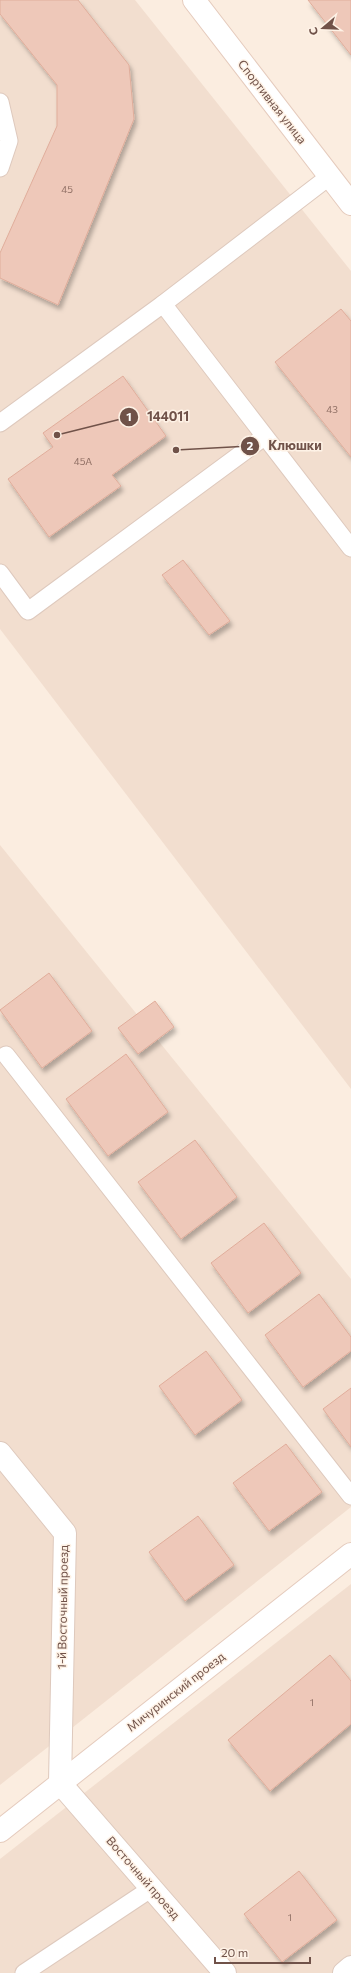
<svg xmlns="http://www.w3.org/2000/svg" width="351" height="1973" font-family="Commissioner,sans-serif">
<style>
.residential{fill:#f2decf}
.building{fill:#eec8b9;stroke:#e0ad9b;filter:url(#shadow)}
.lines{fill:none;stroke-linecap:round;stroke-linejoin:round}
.lane-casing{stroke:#dec9bd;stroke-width:19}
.street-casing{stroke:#dec9bd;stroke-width:24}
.secondary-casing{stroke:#e5cbbd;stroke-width:24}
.lane{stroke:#fff;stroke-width:17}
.street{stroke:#fff;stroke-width:22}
.secondary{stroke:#fff;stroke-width:22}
.labels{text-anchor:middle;stroke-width:3;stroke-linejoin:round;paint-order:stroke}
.number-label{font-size:10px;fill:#907065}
.street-label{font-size:12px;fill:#705249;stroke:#fef2e6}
.leader{fill:none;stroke:#705249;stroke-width:1.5}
.callout-dot{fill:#705249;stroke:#fef2e6;stroke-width:1.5}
.mark-label{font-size:12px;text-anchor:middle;font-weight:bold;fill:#fff}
.callout-label{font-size:13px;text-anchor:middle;font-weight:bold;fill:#705249;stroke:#fef2e6;stroke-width:3;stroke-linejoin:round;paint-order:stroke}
</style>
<defs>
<filter id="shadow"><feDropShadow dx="2.5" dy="4.5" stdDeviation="2" flood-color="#0004"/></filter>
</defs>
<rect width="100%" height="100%" fill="#fbede0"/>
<g class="residential">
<path d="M0,0H135L351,271V1089L0,629Z"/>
<path d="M0,845L351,1279V1507L0,1785Z"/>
<path d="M351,1584V1973H0V1859Z"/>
</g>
<g class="building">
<path d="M0,0H78L129,65L134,119L58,305L0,278V253L57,126V85L0,14Z"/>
<path d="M308,0H351V55Z"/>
<path d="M341,309L351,321V457L275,362Z"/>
<path d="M123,376L166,436L112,475L121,486L49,537L8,479L53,447L43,433Z"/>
<path d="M183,560L230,621L209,635L162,575Z"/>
<path d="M49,973L92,1031L42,1068L0,1010Z"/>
<path d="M155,1001L174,1027L138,1054L118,1028Z"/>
<path d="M126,1054L168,1112L108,1156L66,1099Z"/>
<path d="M195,1140L237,1197L181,1239L138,1182Z"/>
<path d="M264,1223L301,1273L248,1313L211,1263Z"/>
<path d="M319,1294L351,1337V1351L303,1387L265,1335Z"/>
<path d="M206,1351L242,1400L195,1435L159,1386Z"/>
<path d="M351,1388V1447L323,1409Z"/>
<path d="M286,1444L322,1492L269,1531L233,1483Z"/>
<path d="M198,1516L234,1565L185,1601L149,1552Z"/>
<path d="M330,1655L351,1681V1724L270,1791L228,1740Z"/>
<path d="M299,1871L337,1920L282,1962L244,1914Z"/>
</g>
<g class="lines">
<defs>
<g id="lane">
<path d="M0,102L9,141L0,168"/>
<path d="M163,304L351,548"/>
<path d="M0,423L163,304L330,176"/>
<path d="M0,573L28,611L264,437"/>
<path d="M6,1055L351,1496"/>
<path d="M24,1973L152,1888"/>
</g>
<g id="street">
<path d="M0,1453L65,1533L60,1783L225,1973"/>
<path d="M344,1973L351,1967"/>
</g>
<g id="secondary">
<path d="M194,0L351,204"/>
<path d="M0,1831L351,1554"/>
</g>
</defs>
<use href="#lane" class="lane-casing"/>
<use href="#street" class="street-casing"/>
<use href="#secondary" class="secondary-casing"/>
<use href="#lane" class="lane"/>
<use href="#street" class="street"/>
<use href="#secondary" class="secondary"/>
</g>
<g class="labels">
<g class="number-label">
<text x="67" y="193">45</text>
<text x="332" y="413">43</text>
<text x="83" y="465">45А</text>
<text x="312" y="1706">1</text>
<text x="290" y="1921">1</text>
</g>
<g class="street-label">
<text transform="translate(272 102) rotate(52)" y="4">Спортивная улица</text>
<text transform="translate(63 1607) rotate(-89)" y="4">1-й Восточный проезд</text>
<text transform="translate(176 1692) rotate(-38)" y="4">Мичуринский проезд</text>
<text transform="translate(143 1878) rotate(49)" y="4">Восточный проезд</text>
</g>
</g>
<path class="leader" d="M57 435L129 417M176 450L250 446"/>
<g class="callout-dot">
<circle cx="57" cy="435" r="4"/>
<circle cx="176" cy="450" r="4"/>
<circle cx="129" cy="417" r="10"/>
<circle cx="250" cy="446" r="10"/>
</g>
<g class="mark-label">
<text x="129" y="421">1</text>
<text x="250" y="450">2</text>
</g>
<g class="callout-label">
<text x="168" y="421">144011</text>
<text x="295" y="450">Клюшки</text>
</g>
<g transform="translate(323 28) rotate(251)" stroke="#fef2e6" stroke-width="3" paint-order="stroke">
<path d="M0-3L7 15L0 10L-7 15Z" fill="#705249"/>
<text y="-6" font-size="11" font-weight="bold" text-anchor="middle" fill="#705249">С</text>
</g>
<path d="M215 1957v6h95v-6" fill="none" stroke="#705249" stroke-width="2"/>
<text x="221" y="1957" font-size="12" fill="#705249" stroke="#fef2e6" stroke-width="3" paint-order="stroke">20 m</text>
</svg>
